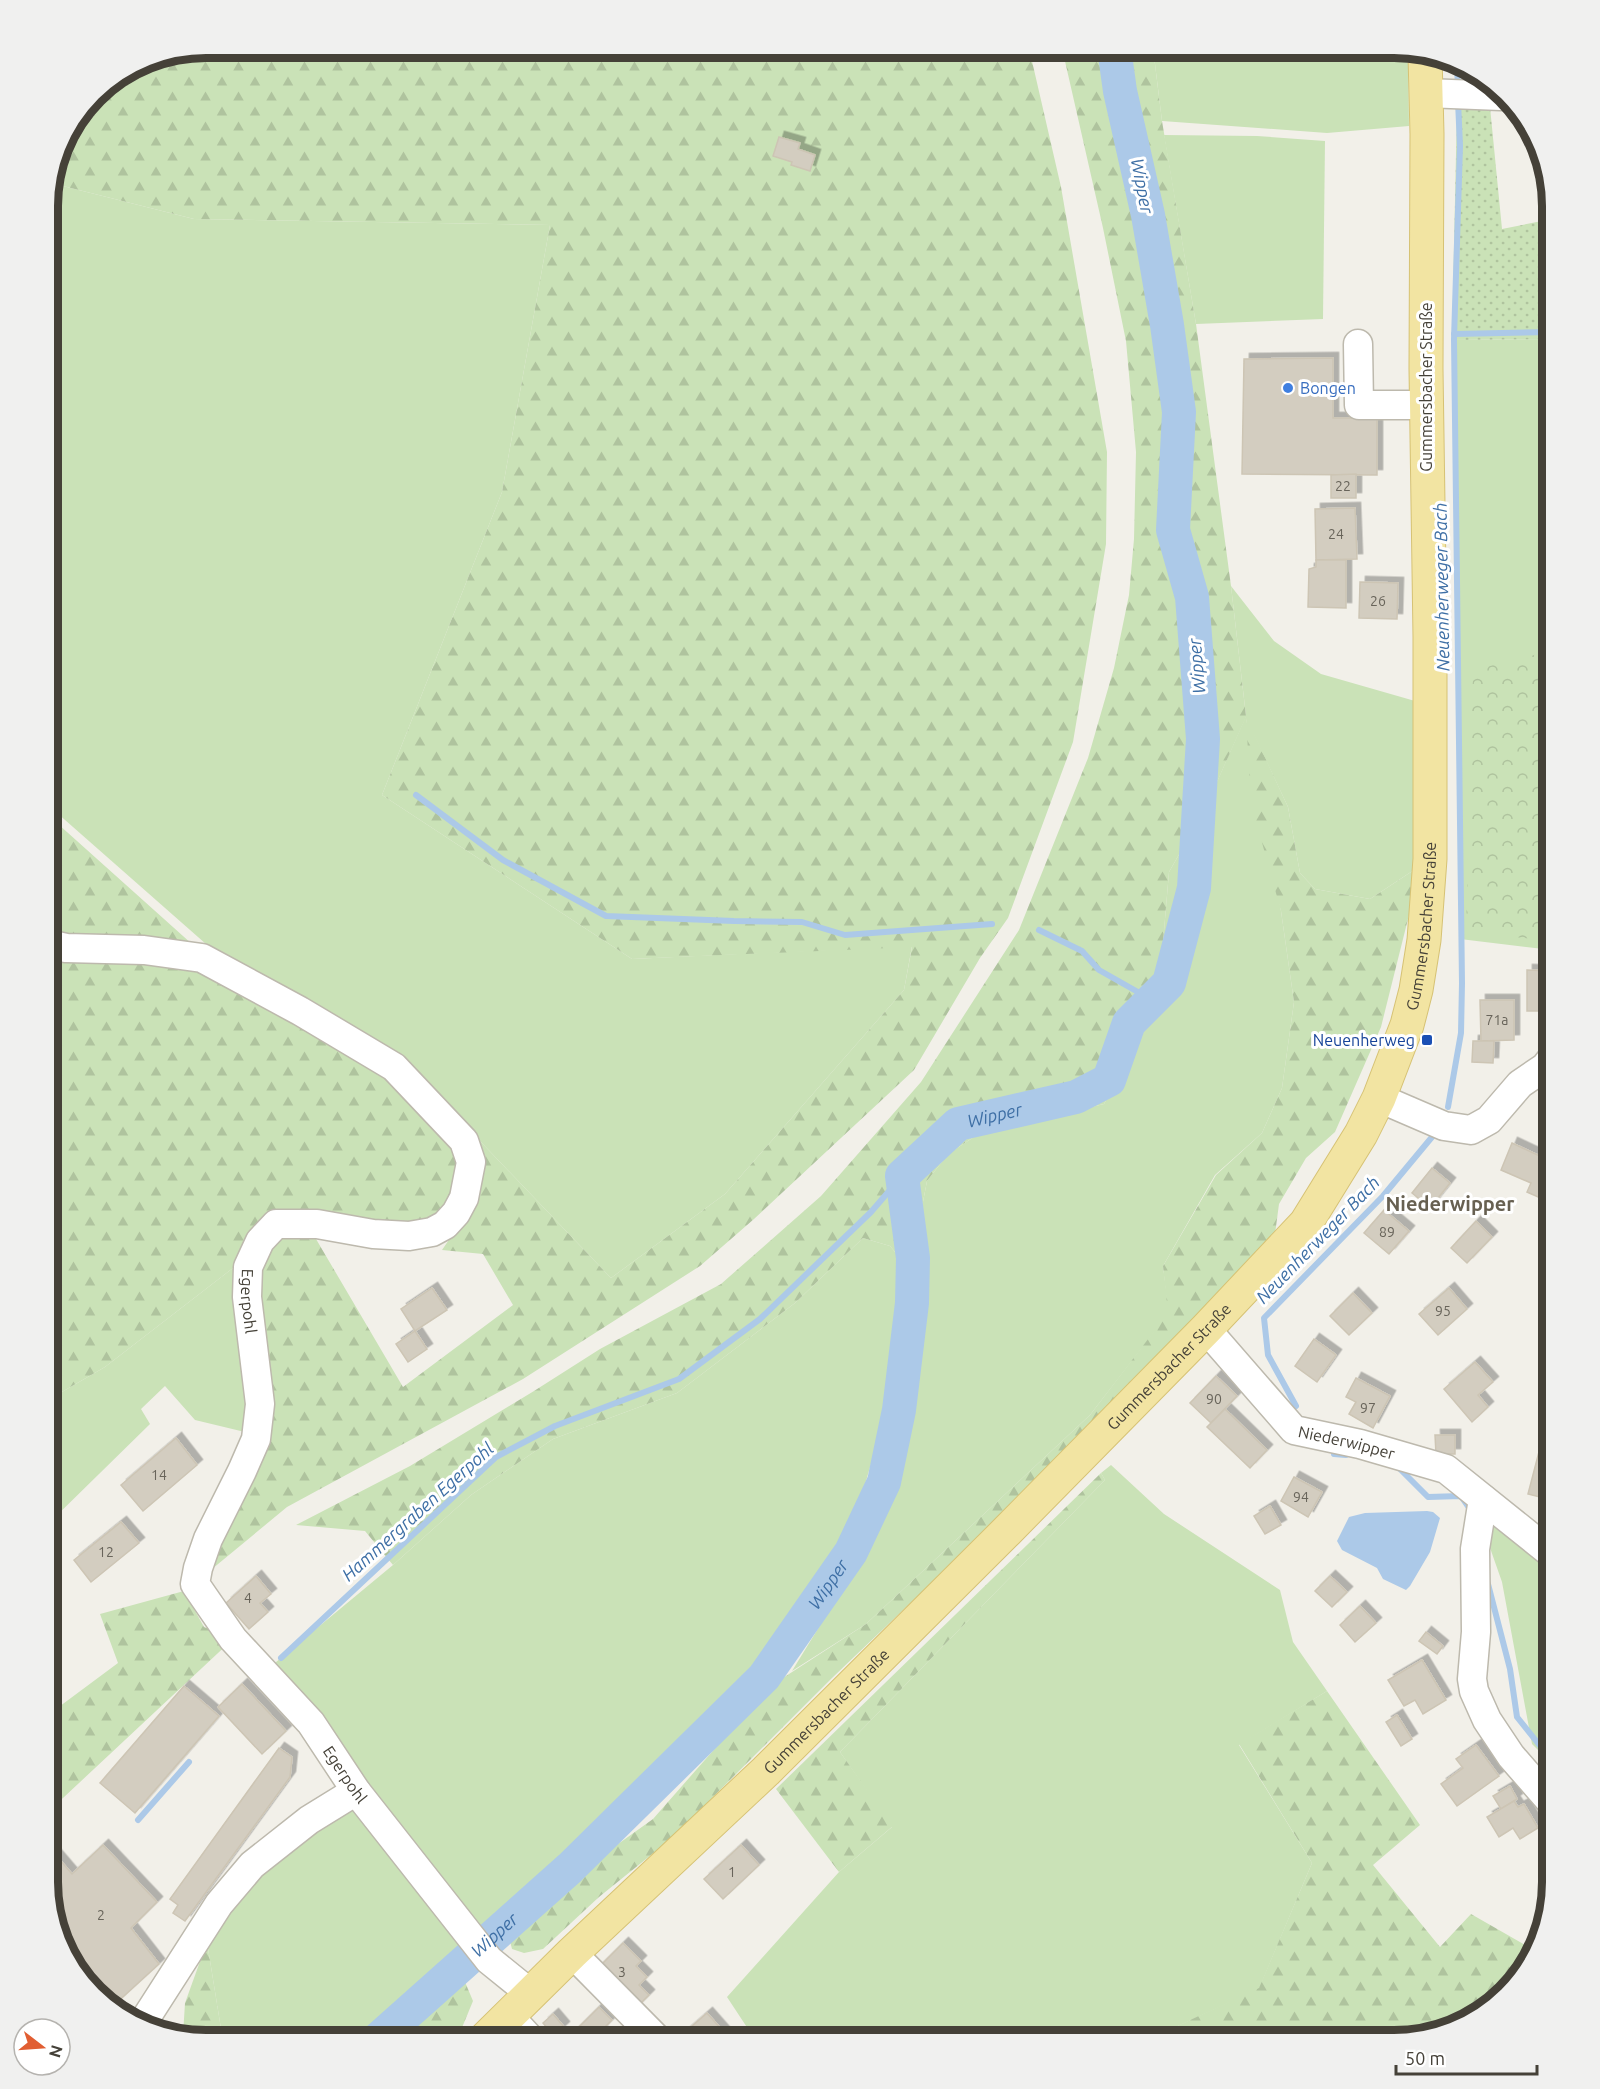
<svg xmlns="http://www.w3.org/2000/svg" width="1600" height="2089" font-family="Ubuntu,sans-serif">
<style>
.grass{fill:#cae2b7}
.forest{fill:url(#forest-firs)}
.park{fill:url(#park-crowns)}
.garden{fill:url(#garden-dots)}
.water{fill:#acc9e8}
.lines{fill:none;stroke-linecap:round;stroke-linejoin:round}
.stream{stroke:#acc9e8;stroke-width:6}
.river{stroke:#acc9e8;stroke-width:34}
.building{fill:#d3cdc0;stroke:#cdc5b4;stroke-width:1.5;filter:url(#shadow)}
.minor-casing{stroke:#bdb9ad;stroke-width:31}
.major-casing{stroke:#d6c274;stroke-width:35}
.minor{stroke:#fff;stroke-width:28}
.major{stroke:#f2e4a2;stroke-width:33}
.shop-dot{fill:#3f7fe0;stroke:#fff;stroke-width:2}
.transit-dot{fill:#1a4fb4;stroke:#fff;stroke-width:2}
.labels{text-anchor:middle;stroke-width:6;stroke-linejoin:round;paint-order:stroke}
.number-label{font-size:14px;fill:#68645a}
.street-label{font-size:16px;fill:#454138;stroke:#fff}
.shop-label{font-size:16px;fill:#366cbe;stroke:#fff;text-anchor:start}
.transit-label{font-size:16px;fill:#164399;stroke:#fff;text-anchor:end}
.water-label{font-size:18px;font-style:italic;fill:#3e6fa5;stroke:#fff}
.quarter-label{font-size:20px;font-weight:bold;fill:#676051;stroke:#fff}
.rim{fill:none;stroke:#454138;stroke-width:8}
</style>
<defs>
<pattern id="forest-firs" width="22" height="20" patternUnits="userSpaceOnUse" patternTransform="scale(1.5)"><rect width="22" height="20" fill="#cae2b7"/><path d="M5 1l3.5 6h-7zM16 11l3.5 6h-7z" fill="#afc39e"/></pattern>
<pattern id="park-crowns" width="20" height="18" patternUnits="userSpaceOnUse" patternTransform="scale(1.5)"><rect width="20" height="18" fill="#cae2b7"/><path d="M2 6a3 3 0 1 1 6 0M12 15a3 3 0 1 1 6 0" fill="none" stroke="#afc39e"/></pattern>
<pattern id="garden-dots" width="8" height="8" patternUnits="userSpaceOnUse" patternTransform="scale(1.5)"><rect width="8" height="8" fill="#cae2b7"/><path d="M2 2h.1M6 6h.1" fill="none" stroke="#afc39e" stroke-width="1.8" stroke-linecap="round"/></pattern>
<filter id="shadow"><feDropShadow dx="5.5" dy="-5.5" stdDeviation="0" flood-color="#0004"/></filter>
</defs>
<rect width="100%" height="100%" fill="#f2f0e9"/>
<g class="grass">
<path d="M1153,48H1403L1408,50L1409,126L1327,133L1162,121Z"/>
<path d="M1164,135L1257,136L1325,141L1323,319L1196,324Z"/>
<path d="M53,178L55,184L194,219L550,225L502,492L382,795L632,959L912,946L904,990L725,1194L611,1278L479,1140L399,1062L248,981L48,805V196Z"/>
<path d="M1552,339V950L1460,939L1452,340Z"/>
<path d="M1231,586L1274,641L1321,674L1415,701L1417,868L1370,899L1315,889L1300,873L1288,807L1246,718L1281,911L1294,1002L1282,1088L1262,1133L1215,1175L1163,1266L1169,1313L1090,1415L866,1624L792,1671L862,1557L895,1474L912,1396L923,1262L922,1207L927,1181L948,1154L980,1133L1104,1104L1158,1001L1169,872L1205,809L1246,716Z"/>
<path d="M863,1238L890,1246L906,1265L889,1401L862,1495L835,1558L751,1667L559,1856L476,1944L427,1980L369,2041H223L207,1942L219,1904L356,1791L264,1672L393,1565L471,1495L553,1439L677,1393L795,1303Z"/>
<path d="M233,1268L249,1433L195,1420L165,1386L141,1409L150,1424L48,1524V1400L105,1367Z"/>
<path d="M1111,1465L1164,1514L1280,1590L1293,1642L1327,1691L1239,1745L1312,1863L1259,1989L1145,2041H756L727,1997L839,1872L892,1827L840,1752L1105,1480L1101,1473Z"/>
<path d="M1496,1517L1552,1566V1764L1532,1744L1502,1582L1489,1545Z"/>
</g>
<g class="forest">
<path d="M207,48H1029L1061,187L1107,452L1106,544L1073,742L1008,918L980,958L914,1070L754,1219L700,1266L523,1379L287,1507L212,1569L205,1564L252,1471L259,1270L269,1249L286,1235L316,1239L403,1387L513,1305L483,1254L442,1250L459,1225L483,1166L479,1140L611,1278L725,1194L904,990L912,947L632,959L382,795L502,492L550,225L194,219L55,184L53,178L65,136L102,88L146,60Z"/>
<path d="M1062,48H1153L1162,121L1196,324L1231,586L1246,716L1288,807L1300,873L1315,889L1370,899L1417,868L1411,907L1381,1027L1335,1132L1306,1158L1279,1204L1275,1234L1086,1435L832,1678L672,1838L599,1897L543,1949L524,1953L512,1949L509,1937L572,1877L653,1819L769,1687L866,1624L1090,1415L1168,1313L1163,1266L1216,1175L1262,1133L1282,1088L1294,1002L1281,911L1251,803L1246,717L1205,809L1169,872L1158,1001L1104,1104L980,1133L948,1154L927,1181L922,1207L897,1218L906,1265L890,1246L863,1238L795,1303L677,1393L553,1439L471,1495L393,1565L365,1531L296,1525L410,1466L534,1391L600,1349L721,1284L821,1196L921,1082L1019,930L1088,758L1114,668L1129,595L1134,539L1136,452L1126,341L1103,228Z"/>
<path d="M48,815L241,988L385,1073L457,1144L459,1197L431,1223L255,1234L233,1268L105,1367L48,1400Z"/>
<path d="M1101,1473L1105,1480L840,1752L893,1826L839,1872L776,1789Z"/>
<path d="M184,1591L204,1627L233,1639L48,1812V1715L118,1663L100,1614Z"/>
<path d="M1327,1691L1420,1825L1373,1865L1440,1947L1471,1914L1534,1950L1531,1961L1481,2014L1394,2041H1145L1259,1988L1312,1863L1239,1744Z"/>
<path d="M207,1942L223,2041H206L183,2035L185,2003Z"/>
<path d="M455,1979L465,1982L473,2001L461,2030L448,2041H391Z"/>
</g>
<path class="park" d="M1538,654L1552,663V941L1466,932L1473,670Z"/>
<path class="garden" d="M1490,107L1502,229L1552,219V339L1452,340L1457,108Z"/>
<path class="water" d="M1427,1511L1433,1512L1440,1518L1430,1552L1410,1586L1406,1590L1383,1579L1377,1568L1342,1550L1337,1541L1349,1517L1365,1513Z"/>
<g class="lines">
<g class="stream">
<path d="M1457,65L1458,88"/>
<path d="M1454,334L1552,332"/>
<path d="M416,795L503,860L606,916L734,921L802,922L845,935L992,924"/>
<path d="M1039,930L1082,951L1099,970L1152,1000"/>
<path d="M1448,1107L1461,1033L1462,983L1454,339L1460,146L1458,101"/>
<path d="M1296,1406L1268,1355L1264,1318L1383,1196L1432,1137"/>
<path d="M1334,1454L1346,1455"/>
<path d="M1396,1465L1428,1497L1461,1496L1472,1512"/>
<path d="M1488,1584L1510,1669L1517,1717L1549,1757L1552,1766"/>
<path d="M281,1658L496,1457L555,1426L679,1379L760,1319L871,1212L902,1176"/>
<path d="M138,1820L189,1762"/>
</g>
<path class="river" id="s1" d="M376,2041L570,1868L764,1677L851,1552L884,1482L899,1410L912,1303L913,1258L902,1176L958,1124L1076,1097L1109,1080L1129,1023L1169,983L1194,888L1203,739L1192,597L1173,530L1179,412L1167,325L1148,215L1120,91L1114,48"/>
</g>
<g class="building">
<path d="M779,137L800,143L798,149L815,155L810,171L791,165L792,162L773,156Z"/>
<path d="M1333,358V418H1377V475L1242,474L1244,359Z"/>
<path d="M1356,474V498H1331V475Z"/>
<path d="M1355,508L1357,559L1316,560L1315,509Z"/>
<path d="M1316,560H1346V608L1308,607L1309,569L1316,567Z"/>
<path d="M1360,582L1398,583L1397,619L1359,618Z"/>
<path d="M1527,970L1552,971V1011H1527Z"/>
<path d="M1480,1000H1514V1040L1481,1041Z"/>
<path d="M1473,1041H1494L1493,1063L1472,1062Z"/>
<path d="M1512,1143L1544,1158L1549,1147L1552,1149V1190L1549,1189L1545,1200L1527,1192L1531,1183L1501,1170Z"/>
<path d="M1432,1168L1450,1183L1430,1208L1412,1193Z"/>
<path d="M1384,1210L1409,1231L1389,1254L1364,1233Z"/>
<path d="M1476,1221L1492,1237L1467,1263L1451,1248Z"/>
<path d="M432,1288L447,1310L415,1331L401,1309Z"/>
<path d="M1449,1288L1467,1309L1438,1335L1419,1314Z"/>
<path d="M1353,1293L1372,1313L1349,1335L1330,1316Z"/>
<path d="M415,1331L427,1349L408,1362L396,1344Z"/>
<path d="M1314,1339L1336,1355L1317,1382L1295,1366Z"/>
<path d="M1475,1362L1493,1382L1478,1395L1488,1407L1472,1422L1444,1389Z"/>
<path d="M1216,1376L1237,1396L1211,1423L1190,1403Z"/>
<path d="M1356,1378L1390,1396L1373,1428L1349,1414L1356,1402L1346,1397Z"/>
<path d="M1225,1409L1267,1450L1250,1468L1207,1427Z"/>
<path d="M1435,1435H1455V1454H1436Z"/>
<path d="M176,1438L197,1465L143,1511L121,1485Z"/>
<path d="M1540,1448L1552,1451V1500L1528,1494Z"/>
<path d="M1294,1477L1322,1492L1308,1517L1281,1501Z"/>
<path d="M1270,1506L1281,1525L1265,1534L1254,1516Z"/>
<path d="M121,1522L139,1543L91,1582L74,1560Z"/>
<path d="M256,1576L271,1594L260,1603L268,1612L249,1629L226,1603Z"/>
<path d="M1330,1576L1347,1592L1332,1607L1315,1591Z"/>
<path d="M1360,1606L1376,1623L1355,1642L1340,1625Z"/>
<path d="M1426,1632L1443,1646L1437,1654L1419,1641Z"/>
<path d="M1422,1660L1446,1700L1423,1714L1415,1700L1404,1706L1388,1680Z"/>
<path d="M242,1684L286,1731L262,1754L218,1707Z"/>
<path d="M184,1686L219,1716L135,1813L100,1783Z"/>
<path d="M1397,1715L1412,1739L1401,1746L1386,1722Z"/>
<path d="M1476,1745L1499,1776L1457,1806L1441,1784L1463,1768L1456,1759Z"/>
<path d="M279,1748L292,1757L290,1777L185,1921L173,1913L178,1905L170,1899Z"/>
<path d="M1510,1786L1517,1799L1501,1809L1493,1796Z"/>
<path d="M1514,1801L1518,1807L1524,1804L1538,1828L1520,1839L1513,1828L1499,1837L1487,1817Z"/>
<path d="M103,1845L157,1902L131,1928L159,1964L113,2006L75,1970L48,1882V1846L72,1874Z"/>
<path d="M741,1845L759,1865L723,1899L704,1879Z"/>
<path d="M623,1943L641,1961L636,1966L647,1977L639,1985L649,1995L636,2008L598,1968Z"/>
<path d="M599,2007L612,2020L601,2031L606,2036L601,2041H576L570,2036Z"/>
<path d="M707,2013L729,2038L725,2041H689L683,2034Z"/>
<path d="M553,2014L564,2027L554,2036L543,2023Z"/>
</g>
<g class="lines">
<defs>
<g id="minor">
<path d="M1426,93L1501,96"/>
<path d="M1358,344L1359,405H1426"/>
<path id="s2" d="M48,944L66,948L144,950L202,958L300,1011L394,1067L464,1141L471,1162L464,1198L456,1213L445,1225L432,1232L409,1236L373,1234L317,1224H276L260,1241L248,1267L247,1297L260,1404L256,1439L242,1471L208,1539L198,1568L195,1584L233,1639L311,1723L356,1791L489,1960L531,1994"/>
<path d="M1379,1098L1444,1126L1471,1130L1489,1120L1520,1084L1545,1067L1552,1058"/>
<path id="s3" d="M1206,1329L1294,1430L1360,1444L1446,1469L1552,1554"/>
<path d="M1483,1499L1475,1549L1476,1632L1472,1679L1474,1691L1487,1720L1511,1756L1552,1803"/>
<path d="M572,1953L659,2041"/>
<path d="M509,2016L532,2041"/>
<path d="M142,2024L219,1904L252,1865L309,1820L356,1791"/>
</g>
<g id="major">
<path id="s4" d="M483,2041L572,1953L766,1771L1007,1531L1206,1329L1306,1223L1361,1134L1379,1098L1407,1025L1416,990L1424,940L1430,859V637L1426,369L1427,134L1425,55"/>
</g>
</defs>
<use href="#minor" class="minor-casing"/>
<use href="#major" class="major-casing"/>
<use href="#minor" class="minor"/>
<use href="#major" class="major"/>
</g>
<circle class="shop-dot" cx="1288" cy="388" r="6"/>
<rect class="transit-dot" x="1421" y="1034" width="12" height="12" rx="3"/>
<g class="labels">
<g class="number-label">
<text x="1343" y="491">22</text>
<text x="1336" y="539">24</text>
<text x="1378" y="606">26</text>
<text x="1497" y="1025">71a</text>
<text x="1387" y="1237">89</text>
<text x="1443" y="1316">95</text>
<text x="1214" y="1404">90</text>
<text x="1368" y="1413">97</text>
<text x="159" y="1480">14</text>
<text x="1301" y="1502">94</text>
<text x="106" y="1557">12</text>
<text x="248" y="1603">4</text>
<text x="732" y="1877">1</text>
<text x="101" y="1920">2</text>
<text x="622" y="1977">3</text>
</g>
<g class="street-label">
<text transform="translate(1426 387) rotate(-90)" y="6">Gummersbacher Straße</text>
<text dy="6" stroke="none"><textPath href="#s4" startOffset="1484">Gummersbacher Straße</textPath></text>
<text dy="6" stroke="none"><textPath href="#s2" startOffset="828">Egerpohl</textPath></text>
<text dy="6" stroke="none"><textPath href="#s4" startOffset="962">Gummersbacher Straße</textPath></text>
<text dy="6" stroke="none"><textPath href="#s3" startOffset="188">Niederwipper</textPath></text>
<text dy="6" stroke="none"><textPath href="#s4" startOffset="476">Gummersbacher Straße</textPath></text>
<text dy="6" stroke="none"><textPath href="#s2" startOffset="1368">Egerpohl</textPath></text>
</g>
<g class="shop-label">
<text x="1300" y="394">Bongen</text>
</g>
<g class="transit-label">
<text x="1415" y="1046">Neuenherweg</text>
</g>
<g class="water-label">
<text transform="translate(1142 186) rotate(79)" y="6">Wipper</text>
<text transform="translate(1442 587) rotate(-91)" y="6">Neuenherweger Bach</text>
<text transform="translate(1197 666) rotate(-95)" y="6">Wipper</text>
<text dy="6" stroke="none"><textPath href="#s1" startOffset="1185">Wipper</textPath></text>
<text transform="translate(1318 1240) rotate(-46)" y="6">Neuenherweger Bach</text>
<text transform="translate(418 1512) rotate(-42)" y="6">Hammergraben Egerpohl</text>
<text dy="6" stroke="none"><textPath href="#s1" startOffset="645">Wipper</textPath></text>
<text dy="6" stroke="none"><textPath href="#s1" startOffset="159">Wipper</textPath></text>
</g>
<g class="quarter-label">
<text x="1450" y="1211">Niederwipper</text>
</g>
</g>
<path d="M0 0H1600V2089H0ZM206 58H1394A148 148 0 0 1 1542 206V1882A148 148 0 0 1 1394 2030H206A148 148 0 0 1 58 1882V206A148 148 0 0 1 206 58Z" fill="#f0f0ef" fill-rule="evenodd"/>
<path class="rim" d="M206 58H1394A148 148 0 0 1 1542 206V1882A148 148 0 0 1 1394 2030H206A148 148 0 0 1 58 1882V206A148 148 0 0 1 206 58Z"/>
<g transform="translate(42 2047) rotate(107)"><circle r="28" fill="#ffffff" stroke="#b5b3af" stroke-width="1.5"/>
<path d="M0-4.5L10 22L0 15L-10 22Z" fill="#e15e32"/>
<text y="-9" font-size="16" font-weight="bold" text-anchor="middle" fill="#454138">N</text>
</g>
<path d="M1396 2065v9h141v-9" fill="none" stroke="#454138" stroke-width="3"/>
<text x="1405" y="2065" font-size="18" fill="#454138" stroke="#ffffff" stroke-width="4.5" paint-order="stroke">50 m</text>
</svg>
